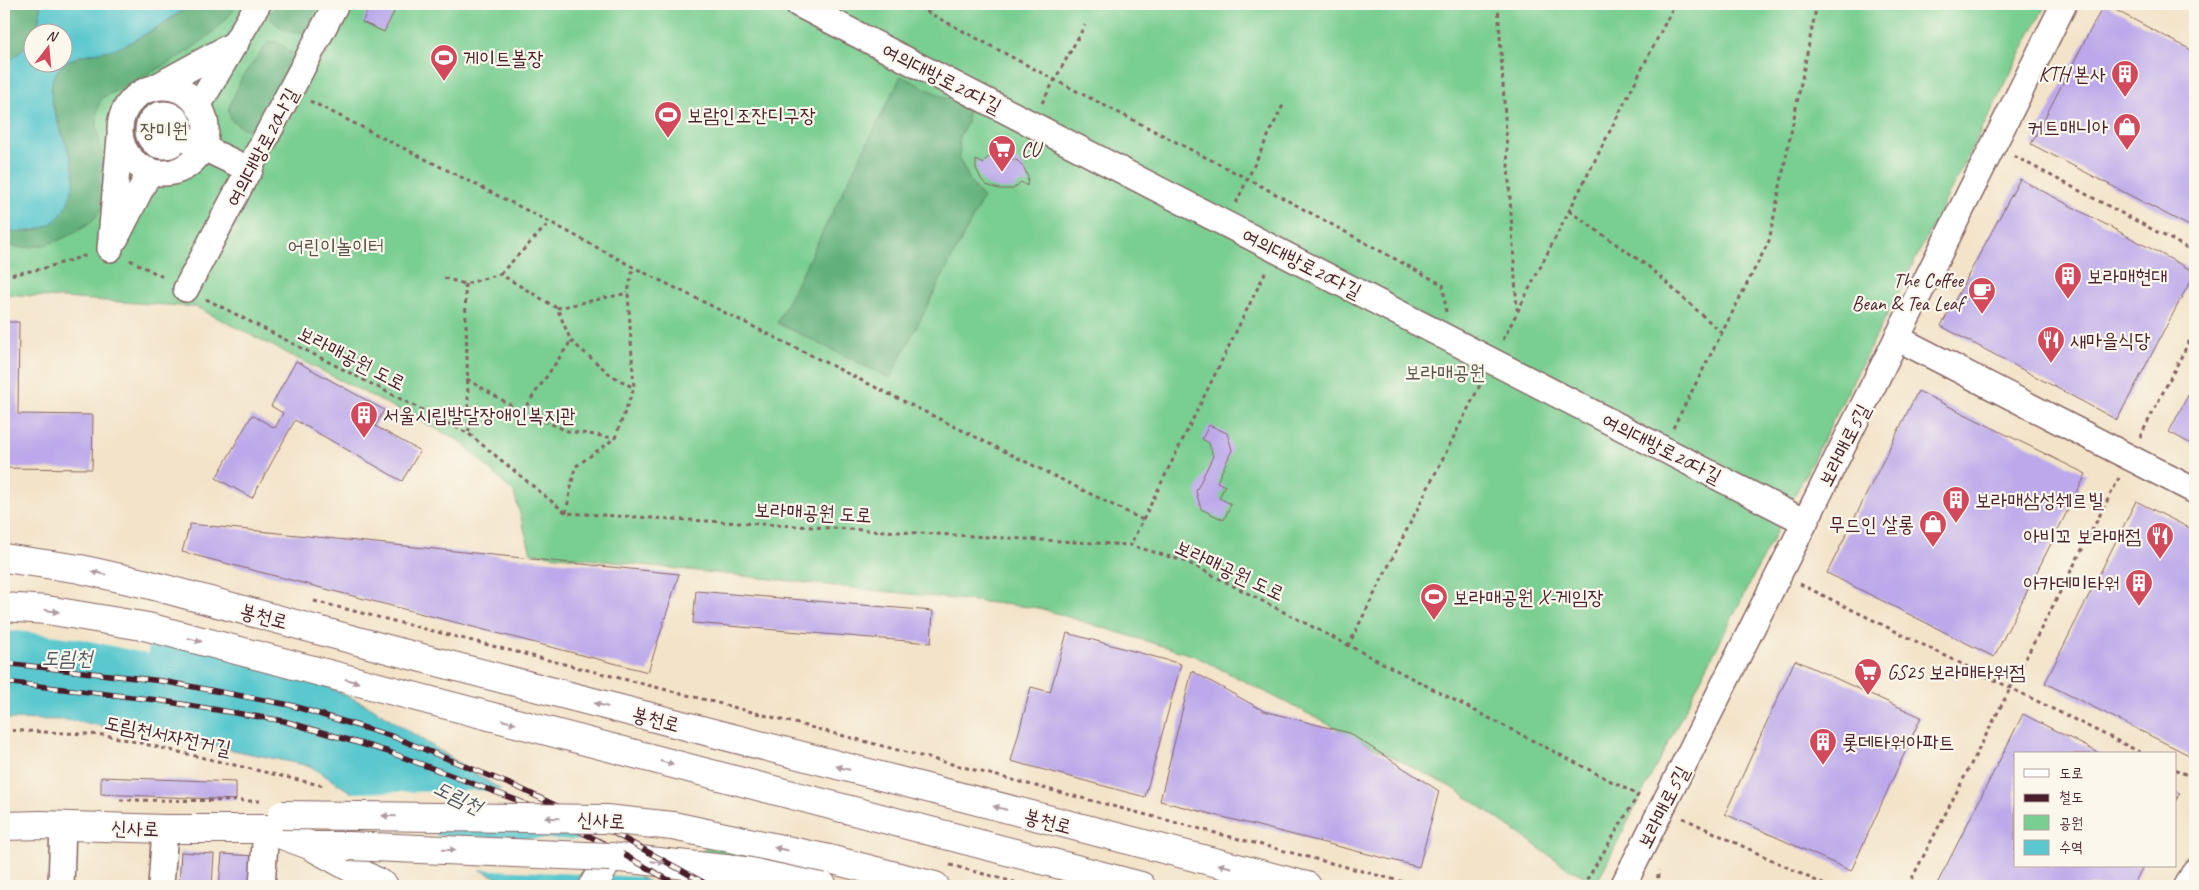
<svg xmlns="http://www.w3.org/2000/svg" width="2199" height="890" font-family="Caveat,'Poor Story',sans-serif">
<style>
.green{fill:#79ce91;stroke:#62765e;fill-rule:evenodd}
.forest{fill:#62b17b;stroke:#566853}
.water{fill:#5ac8ce;stroke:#52747c}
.pier{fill:#f3e3c8}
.building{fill:#bca8ea}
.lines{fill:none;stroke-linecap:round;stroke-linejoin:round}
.street-casing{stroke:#856462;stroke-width:28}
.secondary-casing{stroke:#856462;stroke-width:30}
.primary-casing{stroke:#856462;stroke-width:30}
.path{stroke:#856462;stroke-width:3;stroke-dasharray:4 4;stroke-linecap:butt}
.street{stroke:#fff;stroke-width:25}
.secondary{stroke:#fff;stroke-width:28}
.primary{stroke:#fff;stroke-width:28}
.rail-casing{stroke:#4a1f2b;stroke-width:5.5}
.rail{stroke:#fbf7ec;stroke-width:4;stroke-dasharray:11;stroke-linecap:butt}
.secondary-bridge-casing{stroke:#856462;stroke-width:30;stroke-linecap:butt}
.secondary-bridge{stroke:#fff;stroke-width:28}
.oneway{fill:#ae9aa0}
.labels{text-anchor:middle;stroke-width:4.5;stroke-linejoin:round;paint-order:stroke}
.poi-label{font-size:20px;fill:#4a1f2b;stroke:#fbf7ec;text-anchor:start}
.street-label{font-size:20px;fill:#4a1f2b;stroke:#fbf7ec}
.park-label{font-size:20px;fill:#58544a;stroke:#fbf7ec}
.water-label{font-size:21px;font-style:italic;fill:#505a64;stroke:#fbf7ec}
</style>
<rect width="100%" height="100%" fill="#fbf7ec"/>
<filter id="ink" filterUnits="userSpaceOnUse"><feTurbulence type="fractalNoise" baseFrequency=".02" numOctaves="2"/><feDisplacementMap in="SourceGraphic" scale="10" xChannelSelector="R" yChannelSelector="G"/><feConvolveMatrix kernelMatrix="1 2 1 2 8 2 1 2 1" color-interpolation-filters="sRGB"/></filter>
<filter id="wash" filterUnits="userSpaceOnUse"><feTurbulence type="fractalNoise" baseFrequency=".0096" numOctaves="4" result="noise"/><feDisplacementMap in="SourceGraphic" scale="20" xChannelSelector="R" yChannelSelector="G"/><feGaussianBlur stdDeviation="1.12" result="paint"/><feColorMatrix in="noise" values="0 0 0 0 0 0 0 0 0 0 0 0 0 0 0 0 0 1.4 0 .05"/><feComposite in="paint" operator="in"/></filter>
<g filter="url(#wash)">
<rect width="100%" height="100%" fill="#f3e3c8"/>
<g class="green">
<path d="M4,4H2046L1597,882L1569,869L1457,790L1195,656L1039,608L531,553L514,493L460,441L196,307L4,294ZM32,32H62V62H32Z"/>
<path d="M710,842L769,861L794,886H675Z"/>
</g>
<g class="forest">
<path d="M12,4H41L37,32H32V40L4,67V12Z"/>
<path d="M191,4H238C206,50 150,72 102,98C84,126 122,187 96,217C88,225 80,228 71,234C51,246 26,250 4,245V231C36,235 57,229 68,197C70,192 74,185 74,179C74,159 56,119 51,97C50,85 53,73 63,65C78,53 103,53 121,46C141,39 175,17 191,4Z"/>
<path d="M276,4H318L305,31C290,36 282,29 271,19L270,14Z"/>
<path d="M269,42H277L291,52L293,61L260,121L247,130L232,121L228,110L242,77Z"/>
<path d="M901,76L968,109L967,123L959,137L960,160L971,183L983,198L890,378L777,323Z"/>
</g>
<g class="water">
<path d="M41,4H191C171,19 146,35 123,46C103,54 70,52 57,71C36,101 77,149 74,181C73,192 68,204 62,213C50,231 24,234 4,231V67L32,40V62H62V32H37Z"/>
<path d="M4,586L280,665L371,707L632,873L656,886H514L448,854L310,766L180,739L67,720L4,719Z"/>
</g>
<g class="pier">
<path d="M4,583L75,593L147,611L148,654L81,639L18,631L4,632Z"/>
<path d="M507,790L561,825L437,827L436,836L585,840L644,877L473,869L447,857L347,793Z"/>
</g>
<g id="blocks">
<g class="building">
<path d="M371,4H398L384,32L362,22Z"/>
<path d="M2104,4L2195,52V229L2031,144Z"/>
<path d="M1002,155L1018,161L1024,168L1028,177L1027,186L1021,182L1013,189H999L986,185L981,179L976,168V160L984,164L983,162L989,157Z"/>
<path d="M2020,179L2195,272L2117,420L1941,326Z"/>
<path d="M4,322H19L18,414L93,415L92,469L4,468Z"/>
<path d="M296,361L384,410L375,426L420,451L402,481L295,420L252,498L216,478L252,415L275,428L283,413L271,406Z"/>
<path d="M2195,382V446L2169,432Z"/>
<path d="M1918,391L2086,474L1994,657L1827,573Z"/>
<path d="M1209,425L1227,433L1232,450L1217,482L1225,486L1219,498L1231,504L1224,520L1201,509L1196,491L1213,456L1209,443L1202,439Z"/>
<path d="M2136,501L2195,531V758L2045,683Z"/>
<path d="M190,524L679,574L648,672L182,552Z"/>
<path d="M696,591L933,611L931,643L693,623Z"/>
<path d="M1067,633L1181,664L1145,797L1011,761L1031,687L1050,692Z"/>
<path d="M1795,660L1921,717L1851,871L1725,814Z"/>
<path d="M1192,671L1264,711L1349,733L1439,791L1419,867L1160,801Z"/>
<path d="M2023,714L2101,754H2015V866H2143L2133,886H1936Z"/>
<path d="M101,777L236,782V800L101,794Z"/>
<path d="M2175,791L2180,793L2175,802Z"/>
<path d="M181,852L214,854L212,886H179Z"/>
<path d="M222,854L256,856L254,886H219Z"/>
</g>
</g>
</g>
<g filter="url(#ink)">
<use href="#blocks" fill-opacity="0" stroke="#856462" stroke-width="1"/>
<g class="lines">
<defs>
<g id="street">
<path d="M798,4L1805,522"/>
<circle cx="163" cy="130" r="43"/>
<path d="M152,89L236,43"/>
<path d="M198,106L258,4"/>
<circle cx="164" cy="130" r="16"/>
<path d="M187,140L250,170"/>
<path d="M116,238L150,171"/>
<path d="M110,249L120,137"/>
<path d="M186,289L336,4"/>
<path d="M1897,338L2195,491"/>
<path d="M61,886L63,825"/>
<path d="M161,886L165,829"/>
<path d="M262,886L266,829"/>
<path d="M1623,886L2064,4"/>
<path d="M2187,886L2195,871"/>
</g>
<g id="secondary">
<path d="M4,826L41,825L165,829H266L312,846H348"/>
<path d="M313,847L384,886"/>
<path d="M829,859L935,886"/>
<path d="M593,886L610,857L755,872L823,886"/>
</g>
<g id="primary">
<path d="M4,558L80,569L147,584L391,650L1307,886"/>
<path d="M4,607L47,610L148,627L1141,886"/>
</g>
</defs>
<use href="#street" class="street-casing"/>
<use href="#secondary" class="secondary-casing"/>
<use href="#primary" class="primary-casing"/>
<g class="path">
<path d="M912,4L1055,80L1248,179L1443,285L1446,312"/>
<path d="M1498,4L1517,310"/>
<path d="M310,101L550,222L633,267L1143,520L1130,545"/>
<path d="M1042,103L1085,25"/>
<path d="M2014,156L2195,252"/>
<path d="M1236,203L1283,105"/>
<path d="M1569,211L1649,267L1722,333"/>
<path d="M130,260L165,278"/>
<path d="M500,274L550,222"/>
<path d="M4,276L41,269L88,255"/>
<path d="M444,278L465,284L500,274L557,308L571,341L611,375L634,388"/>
<path d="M465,284L469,434"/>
<path d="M206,299L469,434L566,513L1130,545L1187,562L1638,795L1585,883L1581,886"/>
<path d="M557,308L628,293"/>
<path d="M1503,340L1675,4"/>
<path d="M467,379L522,412L568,431L615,438"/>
<path d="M522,412L571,341"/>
<path d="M1673,428L1769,241L1817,4"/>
<path d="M2140,437L2195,330"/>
<path d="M566,513L575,467L615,438L634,388L628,293L633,267"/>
<path d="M1143,520L1266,271"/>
<path d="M1800,584L2144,754"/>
<path d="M314,601L687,695L1419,886"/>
<path d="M1348,646L1482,381"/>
<path d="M4,730L106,735L324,786"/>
<path d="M2175,769L2195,779"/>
<path d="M120,800L261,801"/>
<path d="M1683,818L1827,886"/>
<path d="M950,865L1029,886"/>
<path d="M1585,883L1593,886"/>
<path d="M1656,886L1659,870"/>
<path d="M1908,886L2119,478"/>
</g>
<use href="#street" class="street"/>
<use href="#secondary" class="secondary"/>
<use href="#primary" class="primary"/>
<defs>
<g id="rail">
<path d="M4,663L162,681L290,705L394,737L519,788L610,831L710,886"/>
<path d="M4,682L157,700L284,721L389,752L519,801L603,843L679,886"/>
</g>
</defs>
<use href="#rail" class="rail-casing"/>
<use href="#rail" class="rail"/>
<defs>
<g id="secondary-bridge">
<path d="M282,815L606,819L673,826L829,859"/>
<path d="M348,846L610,857"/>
</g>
</defs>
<use href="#secondary-bridge" class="secondary-bridge-casing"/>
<use href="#secondary-bridge" class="secondary-bridge"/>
</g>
<defs><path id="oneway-solid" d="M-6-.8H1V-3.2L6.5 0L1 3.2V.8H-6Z" transform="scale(1.25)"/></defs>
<g class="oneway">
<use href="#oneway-solid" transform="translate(99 573) rotate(-167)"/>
<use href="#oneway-solid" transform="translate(52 611) rotate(9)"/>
<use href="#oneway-solid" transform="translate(195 640) rotate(15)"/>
<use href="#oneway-solid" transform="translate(352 681) rotate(15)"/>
<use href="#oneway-solid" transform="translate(601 705) rotate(-165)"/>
<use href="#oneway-solid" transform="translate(509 722) rotate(15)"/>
<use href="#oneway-solid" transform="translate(667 763) rotate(15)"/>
<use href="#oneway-solid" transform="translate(843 768) rotate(-165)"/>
<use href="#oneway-solid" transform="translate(1000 808) rotate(-165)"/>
<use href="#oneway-solid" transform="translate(389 816) rotate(-179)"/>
<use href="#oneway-solid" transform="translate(552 818) rotate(-179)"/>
<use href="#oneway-solid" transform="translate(781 849) rotate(-168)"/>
<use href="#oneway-solid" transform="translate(449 850) rotate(2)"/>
<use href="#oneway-solid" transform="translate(658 862) rotate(6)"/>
<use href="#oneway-solid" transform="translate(1225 866) rotate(-166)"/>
</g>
</g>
<defs>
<symbol id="stadium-pin" viewBox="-11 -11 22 30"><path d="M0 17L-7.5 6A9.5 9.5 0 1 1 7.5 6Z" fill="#d1495b" stroke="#fbf7ec"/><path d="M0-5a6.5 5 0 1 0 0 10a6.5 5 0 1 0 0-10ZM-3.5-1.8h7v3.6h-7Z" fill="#fff"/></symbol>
<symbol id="building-pin" viewBox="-11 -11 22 30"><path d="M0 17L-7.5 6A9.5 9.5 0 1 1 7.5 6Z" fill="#d1495b" stroke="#fbf7ec"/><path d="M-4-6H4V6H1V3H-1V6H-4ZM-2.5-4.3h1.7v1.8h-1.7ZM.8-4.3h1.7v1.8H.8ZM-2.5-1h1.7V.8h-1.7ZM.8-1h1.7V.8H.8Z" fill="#fff"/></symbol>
<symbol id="shop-pin" viewBox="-11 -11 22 30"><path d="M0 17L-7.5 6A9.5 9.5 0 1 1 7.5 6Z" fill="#d1495b" stroke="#fbf7ec"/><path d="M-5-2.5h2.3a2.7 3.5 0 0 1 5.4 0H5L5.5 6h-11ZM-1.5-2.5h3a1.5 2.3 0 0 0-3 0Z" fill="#fff"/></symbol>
<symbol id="supermarket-pin" viewBox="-11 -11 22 30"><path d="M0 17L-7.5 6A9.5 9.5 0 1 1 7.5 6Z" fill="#d1495b" stroke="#fbf7ec"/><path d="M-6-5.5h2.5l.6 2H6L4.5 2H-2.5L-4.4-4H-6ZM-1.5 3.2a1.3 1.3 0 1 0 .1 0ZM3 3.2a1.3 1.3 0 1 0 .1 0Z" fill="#fff"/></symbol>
<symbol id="cafe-pin" viewBox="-11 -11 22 30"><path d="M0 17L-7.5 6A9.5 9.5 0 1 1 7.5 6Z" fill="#d1495b" stroke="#fbf7ec"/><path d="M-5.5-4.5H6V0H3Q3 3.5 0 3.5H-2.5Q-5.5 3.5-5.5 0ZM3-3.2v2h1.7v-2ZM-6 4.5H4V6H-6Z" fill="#fff"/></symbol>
<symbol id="restaurant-pin" viewBox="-11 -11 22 30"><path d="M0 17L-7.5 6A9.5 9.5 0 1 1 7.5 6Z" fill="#d1495b" stroke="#fbf7ec"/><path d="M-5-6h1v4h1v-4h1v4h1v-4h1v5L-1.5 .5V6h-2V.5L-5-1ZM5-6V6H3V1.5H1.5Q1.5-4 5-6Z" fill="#fff"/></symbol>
</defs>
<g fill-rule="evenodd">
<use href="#stadium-pin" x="428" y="42" width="32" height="43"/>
<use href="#building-pin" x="2109" y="58" width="32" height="43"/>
<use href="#stadium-pin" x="652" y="99" width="32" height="43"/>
<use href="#shop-pin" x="2111" y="111" width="32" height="43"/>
<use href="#supermarket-pin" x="986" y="133" width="32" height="43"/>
<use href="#building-pin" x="2052" y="260" width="32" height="43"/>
<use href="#cafe-pin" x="1966" y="275" width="32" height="43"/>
<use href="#restaurant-pin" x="2035" y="324" width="32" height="43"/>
<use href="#building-pin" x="348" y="399" width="32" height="43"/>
<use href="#building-pin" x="1940" y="484" width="32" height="43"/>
<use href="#shop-pin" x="1917" y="508" width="32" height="43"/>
<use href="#restaurant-pin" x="2144" y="520" width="32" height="43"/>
<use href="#building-pin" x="2123" y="567" width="32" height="43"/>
<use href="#stadium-pin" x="1418" y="581" width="32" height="43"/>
<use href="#supermarket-pin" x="1852" y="656" width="32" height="43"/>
<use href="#building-pin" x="1807" y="726" width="32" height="43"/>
</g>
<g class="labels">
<g class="poi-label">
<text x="463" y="65">게이트볼장</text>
<text x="2106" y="81" text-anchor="end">KTH 본사</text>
<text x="687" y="122">보람인조잔디구장</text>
<text x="2108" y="134" text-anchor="end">커트매니아</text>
<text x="1021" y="156">CU</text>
<text x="2087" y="283">보라매현대</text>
<text x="1963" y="287" text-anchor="end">The Coffee<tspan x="1963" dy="23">Bean &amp; Tea Leaf</tspan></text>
<text x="2070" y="347">새마을식당</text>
<text x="383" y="422">서울시립발달장애인복지관</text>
<text x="1975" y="507">보라매삼성쉐르빌</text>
<text x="1914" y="531" text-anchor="end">무드인 살롱</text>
<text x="2141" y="543" text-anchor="end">아비꼬 보라매점</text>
<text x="2120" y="590" text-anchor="end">아카데미타워</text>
<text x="1453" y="604">보라매공원 X-게임장</text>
<text x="1887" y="679">GS25 보라매타워점</text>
<text x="1842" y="749">롯데타워아파트</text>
</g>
<g class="street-label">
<text transform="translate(942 78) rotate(27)" y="7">여의대방로20다길</text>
<text transform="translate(262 147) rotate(-62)" y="7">여의대방로20나길</text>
<text transform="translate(1302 263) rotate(27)" y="7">여의대방로20다길</text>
<text transform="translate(352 358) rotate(27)" y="7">보라매공원 도로</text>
<text transform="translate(1844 445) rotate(-63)" y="7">보라매로5길</text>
<text transform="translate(1662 448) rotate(27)" y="7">여의대방로20다길</text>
<text transform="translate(813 512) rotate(3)" y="7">보라매공원 도로</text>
<text transform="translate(1230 570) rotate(25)" y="7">보라매공원 도로</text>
<text transform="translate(264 616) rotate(15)" y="7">봉천로</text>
<text transform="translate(656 719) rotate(15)" y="7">봉천로</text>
<text transform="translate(168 735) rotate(12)" y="7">도림천서자전거길</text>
<text transform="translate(1663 807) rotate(-63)" y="7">보라매로5길</text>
<text transform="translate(601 820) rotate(3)" y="7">신사로</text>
<text transform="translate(1048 821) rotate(15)" y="7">봉천로</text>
<text transform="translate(135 828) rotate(2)" y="7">신사로</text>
</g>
<g class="park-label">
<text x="164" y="137">장미원</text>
<text x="336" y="253">어린이놀이터</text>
<text x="1445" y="379">보라매공원</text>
</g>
<g class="water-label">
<text x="67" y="665">도림천</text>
<text transform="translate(458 797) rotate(26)" y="7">도림천</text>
</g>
</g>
<rect width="2199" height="890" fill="none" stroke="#fbf7ec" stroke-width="20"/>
<rect x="2014" y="752" width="162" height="115" fill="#fbf7ec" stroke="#b4a19f"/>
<rect x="2024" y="769" width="25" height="8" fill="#ffffff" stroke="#b4a19f"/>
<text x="2059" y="778" font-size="15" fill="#4a1f2b">도로</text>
<rect x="2024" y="794" width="25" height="8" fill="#4a1f2b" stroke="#b4a19f"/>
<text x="2059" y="802" font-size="15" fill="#4a1f2b">철도</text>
<rect x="2024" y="815" width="25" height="15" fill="#79ce91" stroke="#b4a19f"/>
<text x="2059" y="828" font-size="15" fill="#4a1f2b">공원</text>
<rect x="2024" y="840" width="25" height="15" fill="#5ac8ce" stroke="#b4a19f"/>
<text x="2059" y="852" font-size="15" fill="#4a1f2b">수역</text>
<g transform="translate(48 48) rotate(16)"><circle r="24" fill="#fbf7ec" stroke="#b4a19f"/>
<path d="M0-4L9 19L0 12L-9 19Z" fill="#d1495b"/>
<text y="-8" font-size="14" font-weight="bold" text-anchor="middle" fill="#4a1f2b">N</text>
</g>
</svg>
